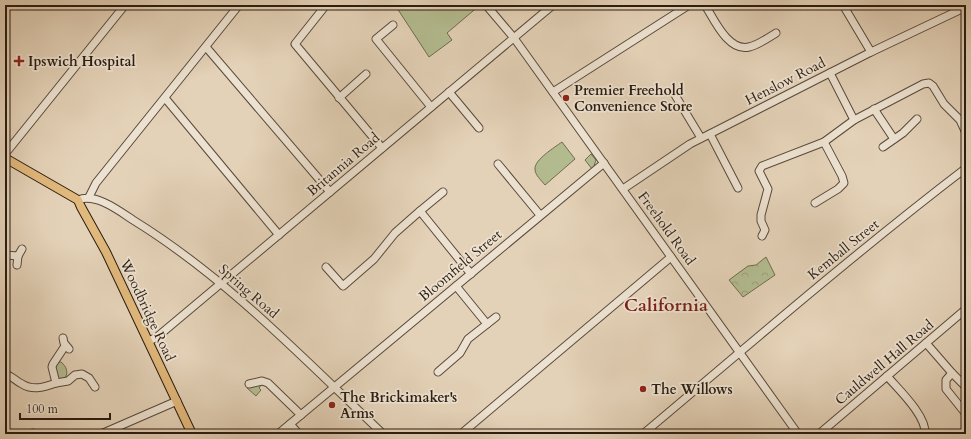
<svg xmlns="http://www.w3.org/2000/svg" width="971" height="439" font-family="Cardo,serif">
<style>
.green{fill:#b3bc90;stroke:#6e6c50}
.forest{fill:url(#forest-crowns);stroke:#6e6c50}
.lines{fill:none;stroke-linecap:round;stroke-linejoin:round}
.minor-casing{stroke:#584a3b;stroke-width:9}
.major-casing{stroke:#2a1c11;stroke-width:10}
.minor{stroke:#ede2d1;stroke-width:7}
.major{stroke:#e2b97c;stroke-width:8}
.poi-dot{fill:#8f2418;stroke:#ede2d1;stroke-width:1.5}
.labels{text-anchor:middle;stroke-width:3.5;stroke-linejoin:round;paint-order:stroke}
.poi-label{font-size:14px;font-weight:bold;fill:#2a1c11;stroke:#ede2d1;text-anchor:start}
.street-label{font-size:14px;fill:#2a1c11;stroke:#ede2d1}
.district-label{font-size:18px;font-weight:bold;fill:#7a1f14;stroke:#ede2d1}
</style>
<defs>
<pattern id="forest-crowns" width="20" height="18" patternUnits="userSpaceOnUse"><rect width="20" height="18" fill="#b3bc90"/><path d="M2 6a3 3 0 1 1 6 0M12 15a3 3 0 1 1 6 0" fill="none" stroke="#9aa17b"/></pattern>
</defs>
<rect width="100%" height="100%" fill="#e4d2b8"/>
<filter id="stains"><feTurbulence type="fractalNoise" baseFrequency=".005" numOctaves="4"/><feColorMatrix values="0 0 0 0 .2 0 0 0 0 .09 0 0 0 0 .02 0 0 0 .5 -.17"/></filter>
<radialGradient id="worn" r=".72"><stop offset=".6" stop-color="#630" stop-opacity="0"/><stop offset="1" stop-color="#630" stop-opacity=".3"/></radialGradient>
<g class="green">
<path d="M395,5H480L447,33L452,40L429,57Z"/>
<path d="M562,142L575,159L545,185C541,180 535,175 535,169C534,160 555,147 562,142Z"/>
<path d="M591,154L596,160L593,169H592L585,160Z"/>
<path d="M57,362H61C66,366 69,372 65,378L59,379L58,378L55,368Z"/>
<path d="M262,384L259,388L261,390L256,396L247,388Z"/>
</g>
<path class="forest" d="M766,257L775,275L743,297L729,280L748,266L756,265Z"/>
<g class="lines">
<defs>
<g id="minor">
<path d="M326,5L295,44L382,148"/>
<path d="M486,5L514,38L798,434"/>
<path d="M705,5C714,19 728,52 749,47C758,45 768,38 776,33"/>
<path d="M843,5L871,52"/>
<path d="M393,25L376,39L431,107"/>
<path d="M206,47L330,192"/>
<path d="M830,73L854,120"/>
<path d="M449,92L479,128"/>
<path d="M553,92L689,5"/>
<path d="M675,95L701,138"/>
<path d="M165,98L279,235"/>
<path d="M339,98L366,74"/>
<path d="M874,109L894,139"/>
<path d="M710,134L738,188"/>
<path d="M883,147L903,133L917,119"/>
<path d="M5,154L125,5"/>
<path d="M498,164L540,215"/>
<path d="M623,189L690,144L871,52L966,7"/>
<path d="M89,197L96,183L239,5"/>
<path d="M78,200C96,193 118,210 133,220C227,278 303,358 383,434"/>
<path d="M815,203L838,189L844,183L842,176L824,142"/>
<path d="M420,211L443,192"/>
<path d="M762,236L765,230L761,221V215L768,189L759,171L762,166L824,142L854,120L923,84L929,83L933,86L944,104L960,120L966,133"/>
<path d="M5,255L18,256L22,249"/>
<path d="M17,265L18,256"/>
<path d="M326,267L343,286L374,259L395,233L420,211L471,274"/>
<path d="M456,286L487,324"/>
<path d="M63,338L64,343L69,349"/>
<path d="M149,341L157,337L553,5"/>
<path d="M926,343L952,373L966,387"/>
<path d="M438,372L460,353L468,339L496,317"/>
<path d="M952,373L946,380V389L966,414"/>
<path d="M5,374C12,376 16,381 22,384C33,391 45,387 56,383L52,367L53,364L65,346"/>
<path d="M887,376C898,389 927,416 925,434"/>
<path d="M56,383L68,381L75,375L82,374L89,378L95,387"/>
<path d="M249,384L262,381L268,383L301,415"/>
<path d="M290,424L299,434"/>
<path d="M33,433V434"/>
<path d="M101,434L177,401"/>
<path d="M278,434L604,163"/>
<path d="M461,434L671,257"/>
<path d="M643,434C750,344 855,253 966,168"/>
<path d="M819,434L966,309"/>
</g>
<path id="major" d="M5,158L78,200L81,207L106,252L192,434"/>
</defs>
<use href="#minor" class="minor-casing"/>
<use href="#major" class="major-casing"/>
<use href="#minor" class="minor"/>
<use href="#major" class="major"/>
</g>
<g class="poi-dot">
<path d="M17 55h4v4h4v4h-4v4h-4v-4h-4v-4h4z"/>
<circle cx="566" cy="98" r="4"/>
<circle cx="643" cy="389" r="4"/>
<circle cx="332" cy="405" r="4"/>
</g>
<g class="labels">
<g class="poi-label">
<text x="28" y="66">Ipswich Hospital</text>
<text x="574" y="95">Premier Freehold<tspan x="574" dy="16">Convenience Store</tspan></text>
<text x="651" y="394">The Willows</text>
<text x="340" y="402">The Brickimaker's<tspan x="340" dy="16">Arms</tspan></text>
</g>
<g class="street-label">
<text transform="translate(785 81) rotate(-27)" y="5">Henslow Road</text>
<text transform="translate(343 164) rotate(-40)" y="5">Britannia Road</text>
<text transform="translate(667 228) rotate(54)" y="5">Freehold Road</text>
<text transform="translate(843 249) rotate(-39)" y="5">Kemball Street</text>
<text transform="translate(460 265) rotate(-40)" y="5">Bloomfield Street</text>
<text transform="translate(249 291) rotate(41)" y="5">Spring Road</text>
<text transform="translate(148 310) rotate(65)" y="5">Woodbridge Road</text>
<text transform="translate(884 362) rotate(-40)" y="5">Cauldwell Hall Road</text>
</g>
<g class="district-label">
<text x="666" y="311">California</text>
</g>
</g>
<rect width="971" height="439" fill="none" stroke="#e4d2b8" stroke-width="20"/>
<rect x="6" y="6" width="959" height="427" fill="none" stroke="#2a1c11" stroke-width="2"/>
<rect x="10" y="10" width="951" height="419" fill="none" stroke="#2a1c11"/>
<path d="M20 413v6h90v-6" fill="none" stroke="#2a1c11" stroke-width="2"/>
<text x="26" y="413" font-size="12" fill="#2a1c11" stroke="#ede2d1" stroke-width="3" paint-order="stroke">100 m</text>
<rect width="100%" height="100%" filter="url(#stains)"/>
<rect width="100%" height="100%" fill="url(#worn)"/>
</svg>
